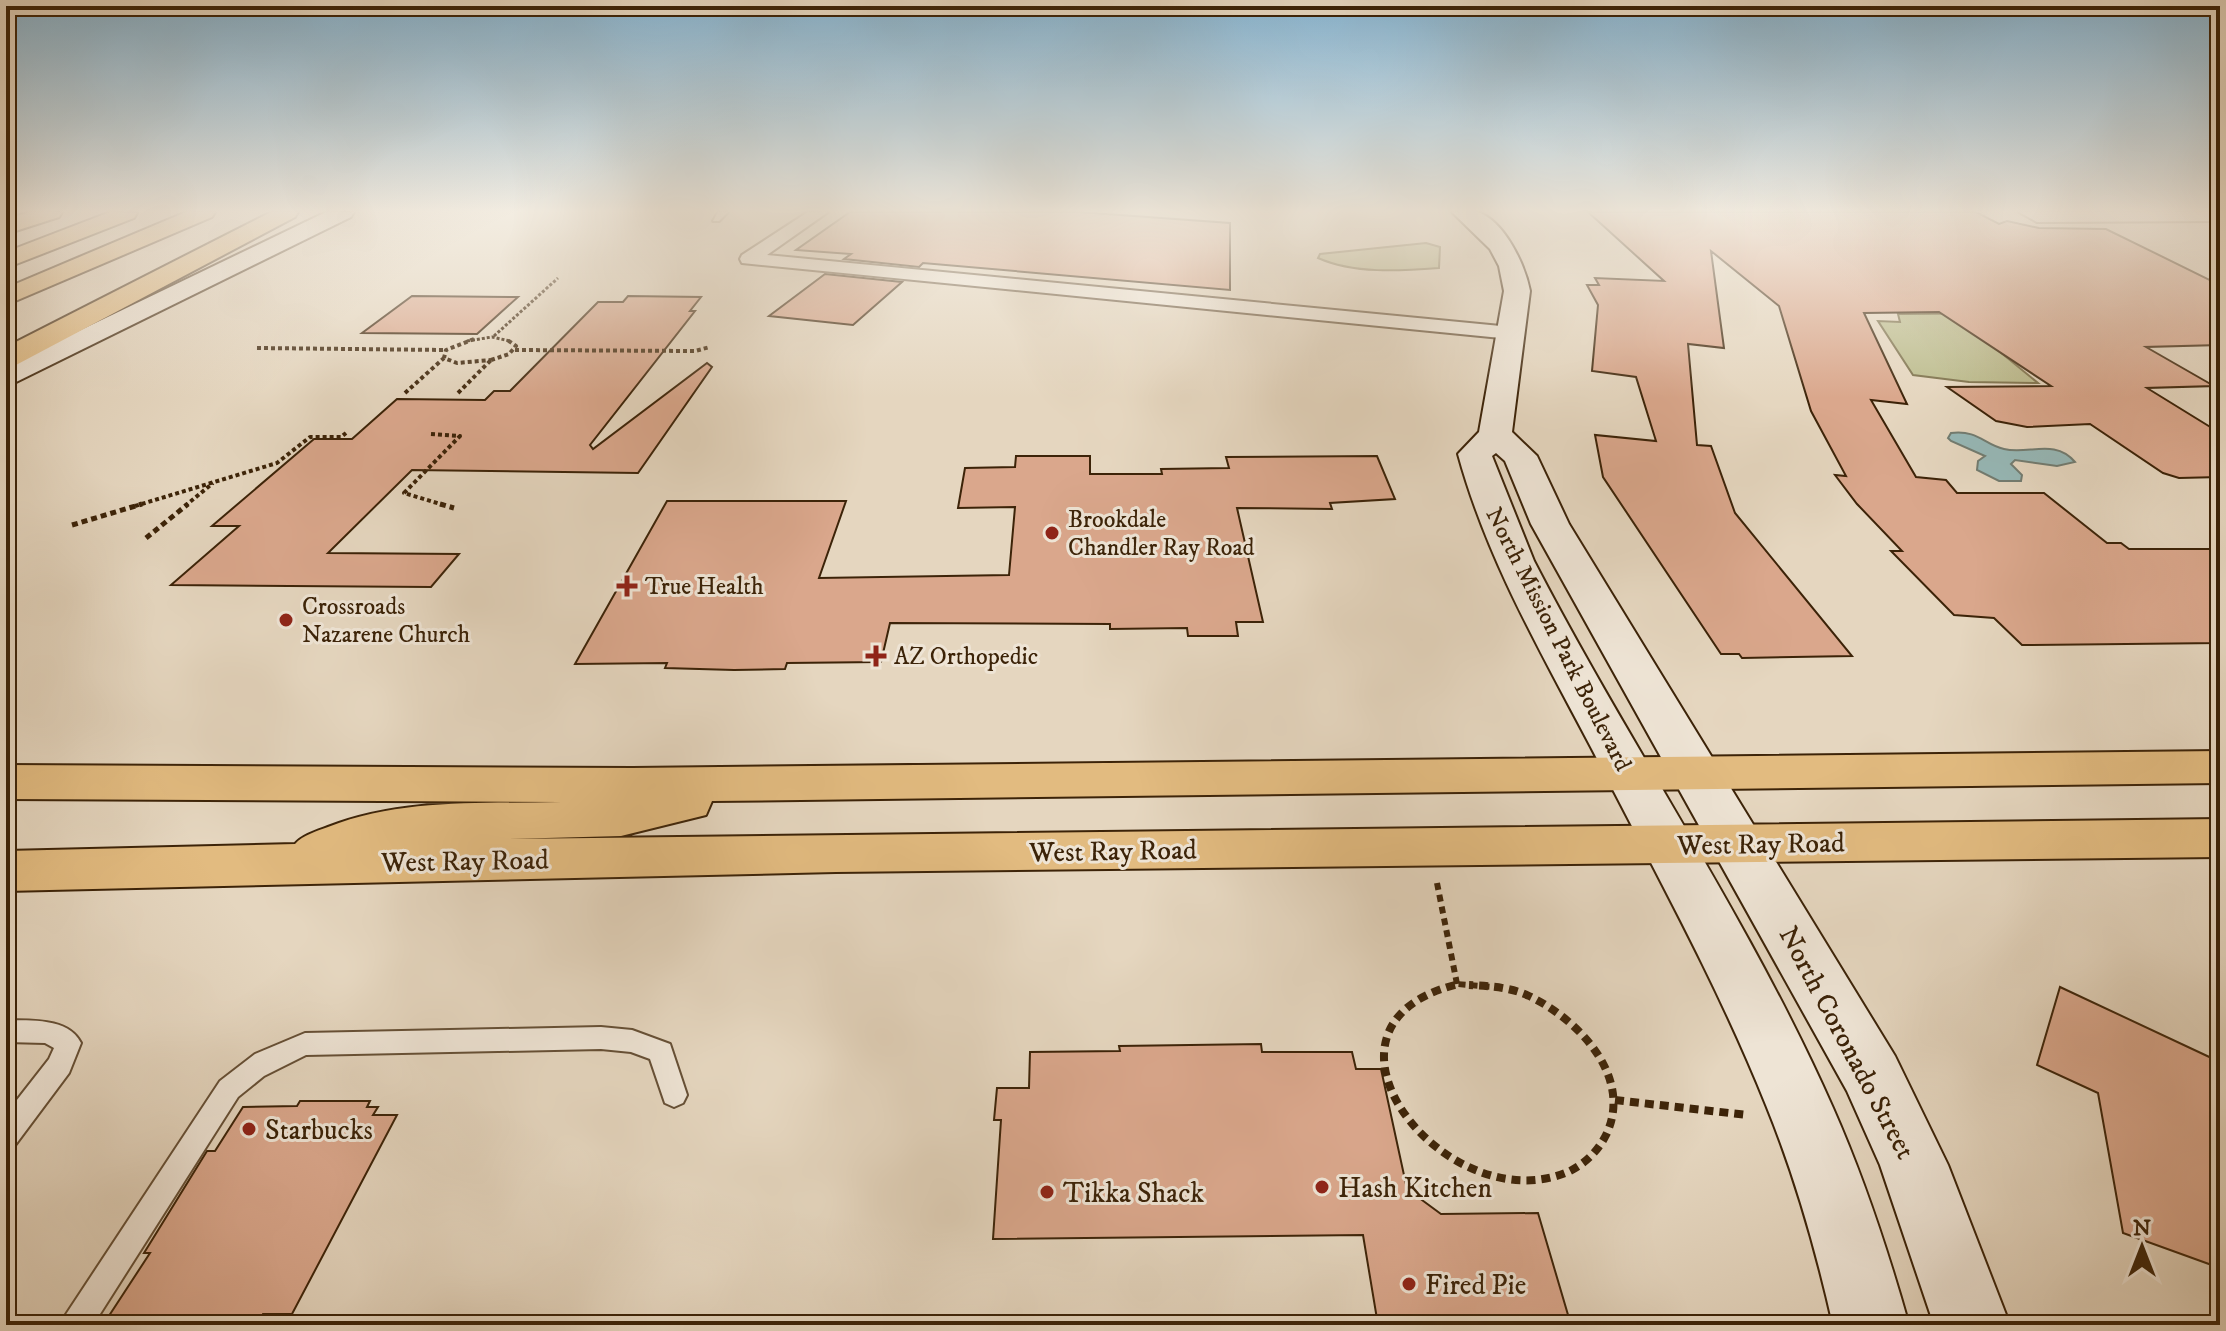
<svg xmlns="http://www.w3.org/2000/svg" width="2226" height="1331" font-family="'IM FELL DW Pica',serif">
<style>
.green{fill:#bcbc8d;stroke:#7c704a;stroke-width:2}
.water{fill:#96b8b7;stroke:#727c71;stroke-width:2}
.building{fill:#daa78c;stroke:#3c2308;stroke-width:2}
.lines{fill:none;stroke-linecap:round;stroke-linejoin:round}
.lane-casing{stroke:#665036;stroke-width:4}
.street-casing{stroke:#665036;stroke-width:4}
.secondary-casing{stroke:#3c2308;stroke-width:4}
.primary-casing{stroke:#3c2308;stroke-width:4}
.highway-casing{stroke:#3c2308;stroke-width:4}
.path-far4{stroke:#3c2308;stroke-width:3;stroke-dasharray:3 2;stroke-linecap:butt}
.path-far3{stroke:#3c2308;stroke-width:4;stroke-dasharray:4 3;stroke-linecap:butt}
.path-far2{stroke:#3c2308;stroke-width:5;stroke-dasharray:6 4;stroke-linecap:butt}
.path-far1{stroke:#3c2308;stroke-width:6;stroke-dasharray:7 5;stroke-linecap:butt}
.path{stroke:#3c2308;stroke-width:8;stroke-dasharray:9 6;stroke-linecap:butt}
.lane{fill:#eee4d5;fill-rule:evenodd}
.street{fill:#eee4d5;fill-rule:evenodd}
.secondary{fill:#eee4d5;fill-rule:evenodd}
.primary{fill:#e2bb80;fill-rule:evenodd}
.highway{fill:#e2bb80;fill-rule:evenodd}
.poi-dot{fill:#8f2418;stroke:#eee4d5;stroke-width:3}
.labels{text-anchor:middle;stroke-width:6;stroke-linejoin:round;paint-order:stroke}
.poi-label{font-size:24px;fill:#3c2308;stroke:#eee4d5;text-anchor:start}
.street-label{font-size:24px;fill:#3c2308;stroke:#eee4d5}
.near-street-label{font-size:28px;fill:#3c2308;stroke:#eee4d5}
.near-poi-label{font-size:28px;fill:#3c2308;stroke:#eee4d5;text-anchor:start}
</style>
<rect width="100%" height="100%" fill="#e5d6bf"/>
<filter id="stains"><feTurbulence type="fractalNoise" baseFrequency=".0025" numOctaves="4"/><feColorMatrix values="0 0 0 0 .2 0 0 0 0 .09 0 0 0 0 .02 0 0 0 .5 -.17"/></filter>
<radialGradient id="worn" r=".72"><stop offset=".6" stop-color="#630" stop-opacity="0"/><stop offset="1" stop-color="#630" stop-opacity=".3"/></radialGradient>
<g class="green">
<path d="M1426,243L1440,247L1439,268C1400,271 1354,274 1318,258L1320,254Z"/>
<path d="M2036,313L2000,352L2038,383L1969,382L1913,375L1878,321L1900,322L1898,314Z"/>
</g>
<path class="water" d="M1951,433C1979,430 1983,444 2004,449C2028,455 2055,438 2075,462L2057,466L2015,460L2011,464L2022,475L2021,481H1999L1977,470L1978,461L1985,456L1951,441L1948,438Z"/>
<g class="building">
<path d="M850,212H1079L1230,223V290L923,263L919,267L844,259L851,254L796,250Z"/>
<path d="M1588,212H1976L1999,224L2007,221L2039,228L2106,229L2220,285V345L2146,347L2214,386L2147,388L2220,433V477L2179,478L2163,473L2090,424L2027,427L1996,421L1947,387L2051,386L1939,312L1864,313L1907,404L1871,400L1916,477L1946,480L1957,493H2044L2107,543H2121L2129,549H2220V643L2022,645L1994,618L1954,615L1891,551H1902L1857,504L1835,475L1846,476L1811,411L1779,306L1711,251L1724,348L1688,344L1697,445L1711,446L1735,513L1852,656L1742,658L1739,654H1721L1603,477L1595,435L1656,441L1636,377L1592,371L1598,305L1587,285H1599L1595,278L1664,281Z"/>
<path d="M825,274L902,282L853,325L769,316Z"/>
<path d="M412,296L518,297L477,334L362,333Z"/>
<path d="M628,296L701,297L690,311H695L590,445L593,449L707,363L712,367L638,473L412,470L328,553L459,554L431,587L171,585L239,526H212L314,439H352L397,399L485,400L494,391H510L598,302H623Z"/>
<path d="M1016,456H1090V474H1162L1161,469L1229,468L1226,457L1377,456L1395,499L1330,503L1332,509L1237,508L1263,622H1236L1238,636H1188L1187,628L1110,629V624L890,623L881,662L787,663L785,669L734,670L665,668L667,663L575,664L667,501H846L819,578L1009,575L1015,507L958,508L965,468L1015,467Z"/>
<path d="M2060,987L2220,1062V1268L2123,1233L2098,1093L2037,1065Z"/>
<path d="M1261,1044L1262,1052H1352L1356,1069H1381L1407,1189L1441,1214L1538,1213L1571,1325H1378L1363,1235L993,1239L1001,1120H994L997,1088H1029L1030,1052L1120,1051L1119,1046Z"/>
<path d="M300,1101H370L367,1107H378L373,1115H397L292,1314H263L257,1325H103L150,1253H144L207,1151H215L243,1107L297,1106Z"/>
</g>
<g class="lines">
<defs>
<g id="lane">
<path d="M718,212H728L719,221H713Z"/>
<path d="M6,1020C30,1021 68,1017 81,1043L69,1073L16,1144L6,1147V1114L49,1059L54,1048L45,1043L6,1042Z"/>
<path d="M601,1027L632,1030L670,1044L687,1095L683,1103L674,1107L665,1103L650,1059L631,1052L601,1049L306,1055L264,1076L238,1097L93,1325H59L220,1081L255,1054L305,1033Z"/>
</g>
<g id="street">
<path d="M808,212H828L767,255L1511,327L1522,333L1511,339L742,263L740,259L742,255Z"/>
<path d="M2019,212H2220V221L2037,222Z"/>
</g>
<g id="secondary">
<path d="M326,212H354L351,217L6,387V366Z"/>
<path d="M1452,212C1459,212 1471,210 1478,212C1505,222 1525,265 1530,291L1512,432L1537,456L1569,524L1895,1056L1948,1165L2010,1325H1934L1880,1165L1847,1091L1531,524L1505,461L1496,453L1492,456L1534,561C1629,745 1749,918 1833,1108C1864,1178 1888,1251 1909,1325H1833C1816,1250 1795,1176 1766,1105C1717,983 1653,868 1593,751C1542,654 1487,560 1458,454L1479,432L1504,291L1499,266L1490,249Z"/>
</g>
<path id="primary" d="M2220,751V783L712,801L706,815L621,836L505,839L2220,819V857L836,872L6,891V851L295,844C303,835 317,831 328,827C403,798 483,804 562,802L6,799V765L633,768Z"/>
<g id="highway">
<path d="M30,212H62L59,217L6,234V219Z"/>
<path d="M110,212L137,213L134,218L6,268V252Z"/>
<path d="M186,212H215L212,217L6,305V288Z"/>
<path d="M271,212H298L295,217L16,365L6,368V347Z"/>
</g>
</defs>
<use href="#lane" class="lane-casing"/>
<use href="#street" class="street-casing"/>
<use href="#secondary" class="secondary-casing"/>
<use href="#primary" class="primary-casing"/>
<use href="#highway" class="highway-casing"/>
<g class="path-far4">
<path d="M494,336L558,278"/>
<path d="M467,341L492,337L510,341"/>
</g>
<g class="path-far3">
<path d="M474,339L446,350L444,358L457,363L491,360"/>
<path d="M257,348L446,350"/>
<path d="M515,350L695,351L710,347"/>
<path d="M491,360L509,354L516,346L506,339"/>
<path d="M405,393L444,358"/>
<path d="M458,393L491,360"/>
<path d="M431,434L460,436L404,493L447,506"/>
<path d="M135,506L277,463L310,437H341L346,433"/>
<path d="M185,506L213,483"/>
</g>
<g class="path-far2">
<path d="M440,504L454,508"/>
<path d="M72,525L142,504"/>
<path d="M146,538L188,504"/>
</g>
<g class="path-far1">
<path d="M1437,883L1457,984"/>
<path d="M1447,987L1457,984L1493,987"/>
</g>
<g class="path">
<path d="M1455,985C1291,1027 1446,1223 1568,1172C1585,1164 1598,1151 1606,1135C1634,1077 1578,1019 1529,996C1510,987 1489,986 1469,985"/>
<path d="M1615,1100L1747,1115"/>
</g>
<use href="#lane" class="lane"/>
<use href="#street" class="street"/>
<use href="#secondary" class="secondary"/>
<use href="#primary" class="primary"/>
<use href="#highway" class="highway"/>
</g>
<linearGradient id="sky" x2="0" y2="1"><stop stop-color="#87b6d4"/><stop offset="0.53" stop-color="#f3ede2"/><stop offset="1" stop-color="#f3ede2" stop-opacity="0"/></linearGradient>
<rect width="2226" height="398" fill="url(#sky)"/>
<g class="poi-dot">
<circle cx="1052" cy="533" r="8"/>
<path d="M623 574h8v8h8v8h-8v8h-8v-8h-8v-8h8z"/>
<circle cx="286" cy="620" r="8"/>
<path d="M872 644h8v8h8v8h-8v8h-8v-8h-8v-8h8z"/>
<circle cx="249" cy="1129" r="8"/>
<circle cx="1322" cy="1187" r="8"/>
<circle cx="1047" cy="1192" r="8"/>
<circle cx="1409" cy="1284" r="8"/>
</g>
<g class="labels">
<g class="poi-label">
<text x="1068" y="527">Brookdale<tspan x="1068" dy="28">Chandler Ray Road</tspan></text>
<text x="645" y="594">True Health</text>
<text x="302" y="614">Crossroads<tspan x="302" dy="28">Nazarene Church</tspan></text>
<text x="894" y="664">AZ Orthopedic</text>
</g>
<g class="street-label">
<text transform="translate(1559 639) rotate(63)" y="8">North Mission Park Boulevard</text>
</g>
<g class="near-street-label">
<text transform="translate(1761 843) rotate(-1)" y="10">West Ray Road</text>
<text transform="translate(1113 850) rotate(-1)" y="10">West Ray Road</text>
<text transform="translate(465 860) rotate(-1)" y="10">West Ray Road</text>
<text transform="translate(1848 1042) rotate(62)" y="10">North Coronado Street</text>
</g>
<g class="near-poi-label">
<text x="265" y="1139">Starbucks</text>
<text x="1338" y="1197">Hash Kitchen</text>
<text x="1063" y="1202">Tikka Shack</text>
<text x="1425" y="1294">Fired Pie</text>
</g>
</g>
<rect width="2226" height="1331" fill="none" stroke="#e5d6bf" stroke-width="32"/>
<rect x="8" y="8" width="2210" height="1315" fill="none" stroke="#3c2308" stroke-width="4"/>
<rect x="16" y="16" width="2194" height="1299" fill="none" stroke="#3c2308" stroke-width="2"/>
<g transform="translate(2142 1247)" stroke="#eee4d5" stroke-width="6" paint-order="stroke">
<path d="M0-6L14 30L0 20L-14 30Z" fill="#3c2308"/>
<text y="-12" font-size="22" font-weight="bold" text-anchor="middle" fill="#3c2308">N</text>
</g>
<rect width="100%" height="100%" filter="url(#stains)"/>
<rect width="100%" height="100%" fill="url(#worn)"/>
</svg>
